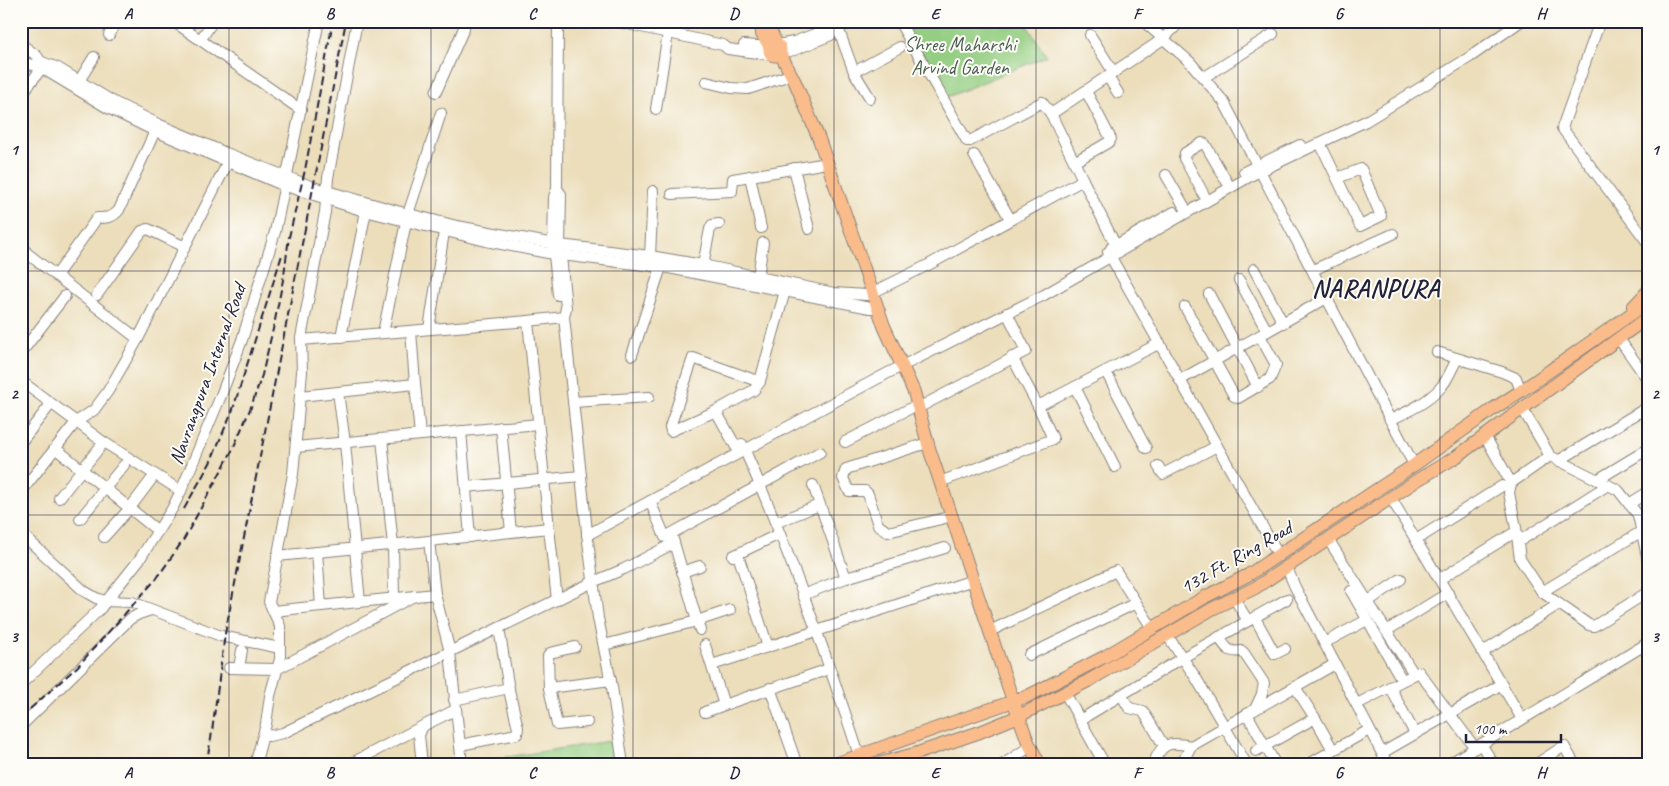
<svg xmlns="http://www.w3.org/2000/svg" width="1669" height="786" font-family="Caveat,sans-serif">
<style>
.green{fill:#94ce82;stroke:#5b785e}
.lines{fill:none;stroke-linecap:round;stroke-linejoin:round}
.minor-casing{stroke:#87807b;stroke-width:12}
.major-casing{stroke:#87807b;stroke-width:14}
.minor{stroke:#fff;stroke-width:10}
.major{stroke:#fabc8b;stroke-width:12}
.rail{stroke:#22223b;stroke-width:2;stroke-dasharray:8 4;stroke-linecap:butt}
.grid{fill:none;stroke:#22223b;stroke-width:1;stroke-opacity:0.55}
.labels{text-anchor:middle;stroke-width:4;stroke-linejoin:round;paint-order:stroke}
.park-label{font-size:20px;fill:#4a5e54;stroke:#fdfcf7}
.street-label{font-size:20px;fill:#22223b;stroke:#fdfcf7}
.district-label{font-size:25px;font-weight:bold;letter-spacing:1px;fill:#22223b;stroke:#fdfcf7}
.neatline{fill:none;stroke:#22223b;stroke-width:2}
.grid-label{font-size:16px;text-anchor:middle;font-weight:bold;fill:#22223b}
</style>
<rect width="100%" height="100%" fill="#fdfcf7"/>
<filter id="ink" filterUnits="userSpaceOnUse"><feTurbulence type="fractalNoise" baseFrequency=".02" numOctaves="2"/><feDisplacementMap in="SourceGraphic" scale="10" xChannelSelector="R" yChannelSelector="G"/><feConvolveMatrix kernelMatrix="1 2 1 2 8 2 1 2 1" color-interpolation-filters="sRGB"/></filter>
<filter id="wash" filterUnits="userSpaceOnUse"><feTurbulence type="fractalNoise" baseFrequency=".0096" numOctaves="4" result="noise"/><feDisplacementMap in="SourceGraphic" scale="20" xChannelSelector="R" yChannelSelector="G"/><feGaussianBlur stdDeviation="1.12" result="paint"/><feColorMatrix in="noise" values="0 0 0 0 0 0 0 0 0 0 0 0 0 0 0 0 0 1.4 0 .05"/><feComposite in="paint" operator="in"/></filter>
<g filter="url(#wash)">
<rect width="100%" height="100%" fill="#ecdebb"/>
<g class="green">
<path d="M898,21H1024L1047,56L947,97Z"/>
<path d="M609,741L613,765H496L495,759Z"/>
</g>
</g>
<g filter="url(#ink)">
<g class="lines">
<defs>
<g id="minor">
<path d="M173,21L301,110"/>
<path d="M614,21L723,45L728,49L772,55"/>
<path d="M899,21L967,141H970L1042,102L1051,114"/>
<path d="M1143,21L1190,62L1224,102L1414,465"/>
<path d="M1600,21L1562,128L1648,243"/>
<path d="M838,28L854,72L870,98"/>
<path d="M109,35L117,21"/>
<path d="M1090,35L1114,73"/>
<path d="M201,39L213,21"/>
<path d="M21,44L37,56L41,62"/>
<path d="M744,45L770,47"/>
<path d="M777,45L794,42L828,29L833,30L855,21"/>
<path d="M780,53L794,50L831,35L833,30"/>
<path d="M21,62L37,66"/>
<path d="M42,62L58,68L112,101L158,124L226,153L313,187L397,211L457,226L560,245L650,256L703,265L834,293L866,295L872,293L930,264L1083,180L1119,252"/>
<path d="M40,67L108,108L155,131L280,184L361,210L486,241L553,254L669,268L870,308H877"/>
<path d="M854,72L900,47"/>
<path d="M1108,77L1118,93"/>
<path d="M1203,78L1273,34"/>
<path d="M79,81L94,57"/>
<path d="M706,82L731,88L748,89L784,77"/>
<path d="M436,92L464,28L463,23L460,21"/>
<path d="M21,95L38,73"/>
<path d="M656,109L668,33"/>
<path d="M1320,143L1360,226L1381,216L1361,169L1337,178"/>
<path d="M974,155L1010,219"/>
<path d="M1074,162L1109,142L1111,139L1086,91"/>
<path d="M794,168L809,229"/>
<path d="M1244,172L1300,145"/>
<path d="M1166,175L1184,206"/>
<path d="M750,176L761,228"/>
<path d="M1083,180L1051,114L1163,39L1181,21"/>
<path d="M557,189L561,194L560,245L566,308L564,317L588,541L598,618L612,687L623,765"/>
<path d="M672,194L732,191L733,179L821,164"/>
<path d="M1204,195L1184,158L1185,153L1202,143L1205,144L1227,182"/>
<path d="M408,214L441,113"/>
<path d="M21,246L28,254L138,339"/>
<path d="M1111,248L1174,212"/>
<path d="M1108,252L1279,556"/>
<path d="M650,256L653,191"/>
<path d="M703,265L710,229L712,225L719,224"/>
<path d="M1254,269L1283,323"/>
<path d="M1313,270L1393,234"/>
<path d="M56,276L97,218C106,218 113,218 119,210L155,131"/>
<path d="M758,277L763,243"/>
<path d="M1239,280L1267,331"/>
<path d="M1209,294L1258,387"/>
<path d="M97,295L142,231L148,229L185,247"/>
<path d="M558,295L553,244L554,197L557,189L558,21"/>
<path d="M1185,307L1234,396L1238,398L1270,379L1276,365L1260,336"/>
<path d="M429,329L444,232"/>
<path d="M383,333L406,222"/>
<path d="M341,337L366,211"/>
<path d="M1619,339L1648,380"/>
<path d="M301,340L528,321"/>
<path d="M1437,352L1502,372L1516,378L1521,391"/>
<path d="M21,353L65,296"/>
<path d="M632,355L661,267"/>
<path d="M1106,372L1146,448"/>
<path d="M1180,380L1327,298"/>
<path d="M21,381L102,441L181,491"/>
<path d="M760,382L693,358L670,427L671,431L716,411L754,390L760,382V381L785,291"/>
<path d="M415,384L420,435"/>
<path d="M1075,387L1115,467"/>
<path d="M338,392L345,443L360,602"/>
<path d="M300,396L415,384L411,331"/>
<path d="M573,402L649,397"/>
<path d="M1038,406L1160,343"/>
<path d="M918,408L1026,351L1007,313"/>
<path d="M1522,408L1550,456"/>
<path d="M716,411L736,447"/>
<path d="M1390,420C1407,412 1429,402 1442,386C1448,379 1452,368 1457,359"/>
<path d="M501,427L511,532"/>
<path d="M461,431L470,537"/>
<path d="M1485,436L1511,483"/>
<path d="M382,439L393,545L394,598"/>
<path d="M21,442L51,404"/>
<path d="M845,442L911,408"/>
<path d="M742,444C787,544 825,651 859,755"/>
<path d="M921,445L846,469L843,478L849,491H865L868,494L878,525L888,532L945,518"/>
<path d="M296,447L538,424"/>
<path d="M55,448L158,531"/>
<path d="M1558,461L1648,407"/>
<path d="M1158,466L1163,474L1217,446"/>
<path d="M1597,480L1648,449"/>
<path d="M940,482L1053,439L1038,406L1012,357"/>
<path d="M813,485L846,578"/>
<path d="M466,487L581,476"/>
<path d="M21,492L76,422L94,410L108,391L138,339L228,162"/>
<path d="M59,498L100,447"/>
<path d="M1391,498L1522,719"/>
<path d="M650,501L665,537L820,452"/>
<path d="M1629,504L1648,492"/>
<path d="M80,519L124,465"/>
<path d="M780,521L819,505"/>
<path d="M549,528L528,321L564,317"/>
<path d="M21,531L25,537L84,591L96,598L105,601L132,602L221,636L280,648"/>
<path d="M587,535L886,374L1044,295L1254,174L1366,121L1470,57L1521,21"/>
<path d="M104,537L130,508L151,480"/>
<path d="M1328,539L1414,674"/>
<path d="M1416,540L1502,486"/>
<path d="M429,541L549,528L557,600"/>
<path d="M1518,542L1608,485"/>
<path d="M317,552L321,606"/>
<path d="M738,555L768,647"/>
<path d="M277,556L429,541L435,594L450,652L462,765"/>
<path d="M733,556L779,534"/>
<path d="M1648,561L1638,515L1618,490L1550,456L1511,483L1509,493L1516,528L1520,559L1542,592L1589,625L1594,626L1648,592"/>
<path d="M1287,568L1295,587L1388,765"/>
<path d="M682,572L700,566"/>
<path d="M1440,579L1512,534"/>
<path d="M1351,591L1402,680"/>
<path d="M1542,592L1642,531"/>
<path d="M803,595L846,578L945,548"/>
<path d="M1234,598L1248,621"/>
<path d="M1367,602L1401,579"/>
<path d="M273,611L435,594"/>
<path d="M1255,618L1275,654L1285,649"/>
<path d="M700,630L697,621L730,610"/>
<path d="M990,631L1116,571L1152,628"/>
<path d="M1386,631L1448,593"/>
<path d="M1167,635L1196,678L1247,765"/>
<path d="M1219,637C1226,648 1228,653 1242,651L1244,653L1264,683L1262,694L1255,709"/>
<path d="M1324,643L1367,620"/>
<path d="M604,645L697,621L672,536"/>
<path d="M705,645L724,705L829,669"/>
<path d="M575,647L550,653L548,656L549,688L557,725L587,722"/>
<path d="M1483,652L1559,604"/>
<path d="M1029,655L1136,603"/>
<path d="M712,665L967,582"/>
<path d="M229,668L277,669L414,596"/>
<path d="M239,668L242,650"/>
<path d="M21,684L100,609L139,560L172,509L181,491L220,398L242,340L275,232L319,21"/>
<path d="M1390,687L1415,734"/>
<path d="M549,688L611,680"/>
<path d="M770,688L797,765"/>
<path d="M1065,693L1105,765"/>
<path d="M1122,696L1129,708L1143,711L1164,746"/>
<path d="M454,700L509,688"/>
<path d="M1361,702L1419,672L1475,748"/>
<path d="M705,712L724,705"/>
<path d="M1247,714L1276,765"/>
<path d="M1315,718L1333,750"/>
<path d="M1080,720L1182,658L1287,599"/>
<path d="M21,726L130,619L139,614L151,610"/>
<path d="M263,735L269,736L283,733L593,582L624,569L674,543"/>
<path d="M1481,744L1494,765"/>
<path d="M460,745L517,734L518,728L509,690L499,628"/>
<path d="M1256,751L1315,718L1295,687"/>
<path d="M1382,753L1502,684"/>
<path d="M255,765L266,724L270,696L280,659V626L269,602L293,474L302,372L301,338L325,212L328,178L357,21"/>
<path d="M348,765L423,726"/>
<path d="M422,765L419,735L423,726L455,710"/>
<path d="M1002,765L1025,750"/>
<path d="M1153,765C1161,743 1168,741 1191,746"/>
<path d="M1181,765L1191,746L1335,664"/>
<path d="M1307,765L1369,730"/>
<path d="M1447,765L1648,643"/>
<path d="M1535,765L1564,746L1575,765"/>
</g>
<g id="major">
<path d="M761,21L762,34L770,47"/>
<path d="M770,21L771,32L777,45"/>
<circle cx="775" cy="50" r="5.5"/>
<path d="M780,53L795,82L819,139L884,326L914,392L929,448L1009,689L1028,742L1040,765"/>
<path d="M1633,307L1648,291"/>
<path d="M832,765L1028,696L1106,656L1205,597L1248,575L1414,465L1493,409L1521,391L1648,302"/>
<path d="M874,765L918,753L980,732L1019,716L1088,681L1212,609L1255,588L1419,479L1456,457L1648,317"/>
</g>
</defs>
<use href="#minor" class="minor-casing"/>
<use href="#major" class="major-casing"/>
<use href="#minor" class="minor"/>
<use href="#major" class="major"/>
<g class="rail">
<path d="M184,509L210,463L233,409L282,255"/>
<path d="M21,717L77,667L157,578L184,539L232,451L251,407L262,375L274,325L284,275L289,237L305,170L333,21"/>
<path d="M206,765L211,739L225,634L346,21"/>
</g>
</g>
</g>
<path class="grid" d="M229,21V765M431,21V765M633,21V765M834,21V765M1036,21V765M1238,21V765M1440,21V765M21,271H1648M21,515H1648"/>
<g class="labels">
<g class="park-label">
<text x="960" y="51">Shree Maharshi<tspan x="960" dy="23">Arvind Garden</tspan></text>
</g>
<g class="street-label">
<text transform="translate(207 374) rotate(-70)" y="7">Navrangpura Internal Road</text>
<text transform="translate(1236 557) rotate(-30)" y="7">132 Ft. Ring Road</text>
</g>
<g class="district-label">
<text x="1376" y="297">NARANPURA</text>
</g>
</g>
<rect width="1669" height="786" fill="none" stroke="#fdfcf7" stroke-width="55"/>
<path d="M1466 734v8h95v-8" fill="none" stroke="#22223b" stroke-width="2.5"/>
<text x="1474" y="734" font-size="15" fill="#22223b" stroke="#fdfcf7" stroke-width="4" paint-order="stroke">100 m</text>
<rect x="28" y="28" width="1614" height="730" class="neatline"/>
<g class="grid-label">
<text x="128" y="19">A</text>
<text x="330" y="19">B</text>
<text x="532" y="19">C</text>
<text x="734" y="19">D</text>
<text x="935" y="19">E</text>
<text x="1137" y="19">F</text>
<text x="1339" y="19">G</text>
<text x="1541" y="19">H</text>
<text x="14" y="155">1</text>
<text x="1655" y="155">1</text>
<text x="14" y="399">2</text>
<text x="1655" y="399">2</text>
<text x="14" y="642">3</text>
<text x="1655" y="642">3</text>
<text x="128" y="778">A</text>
<text x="330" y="778">B</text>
<text x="532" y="778">C</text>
<text x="734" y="778">D</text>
<text x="935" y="778">E</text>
<text x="1137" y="778">F</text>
<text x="1339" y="778">G</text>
<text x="1541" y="778">H</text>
</g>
</svg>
